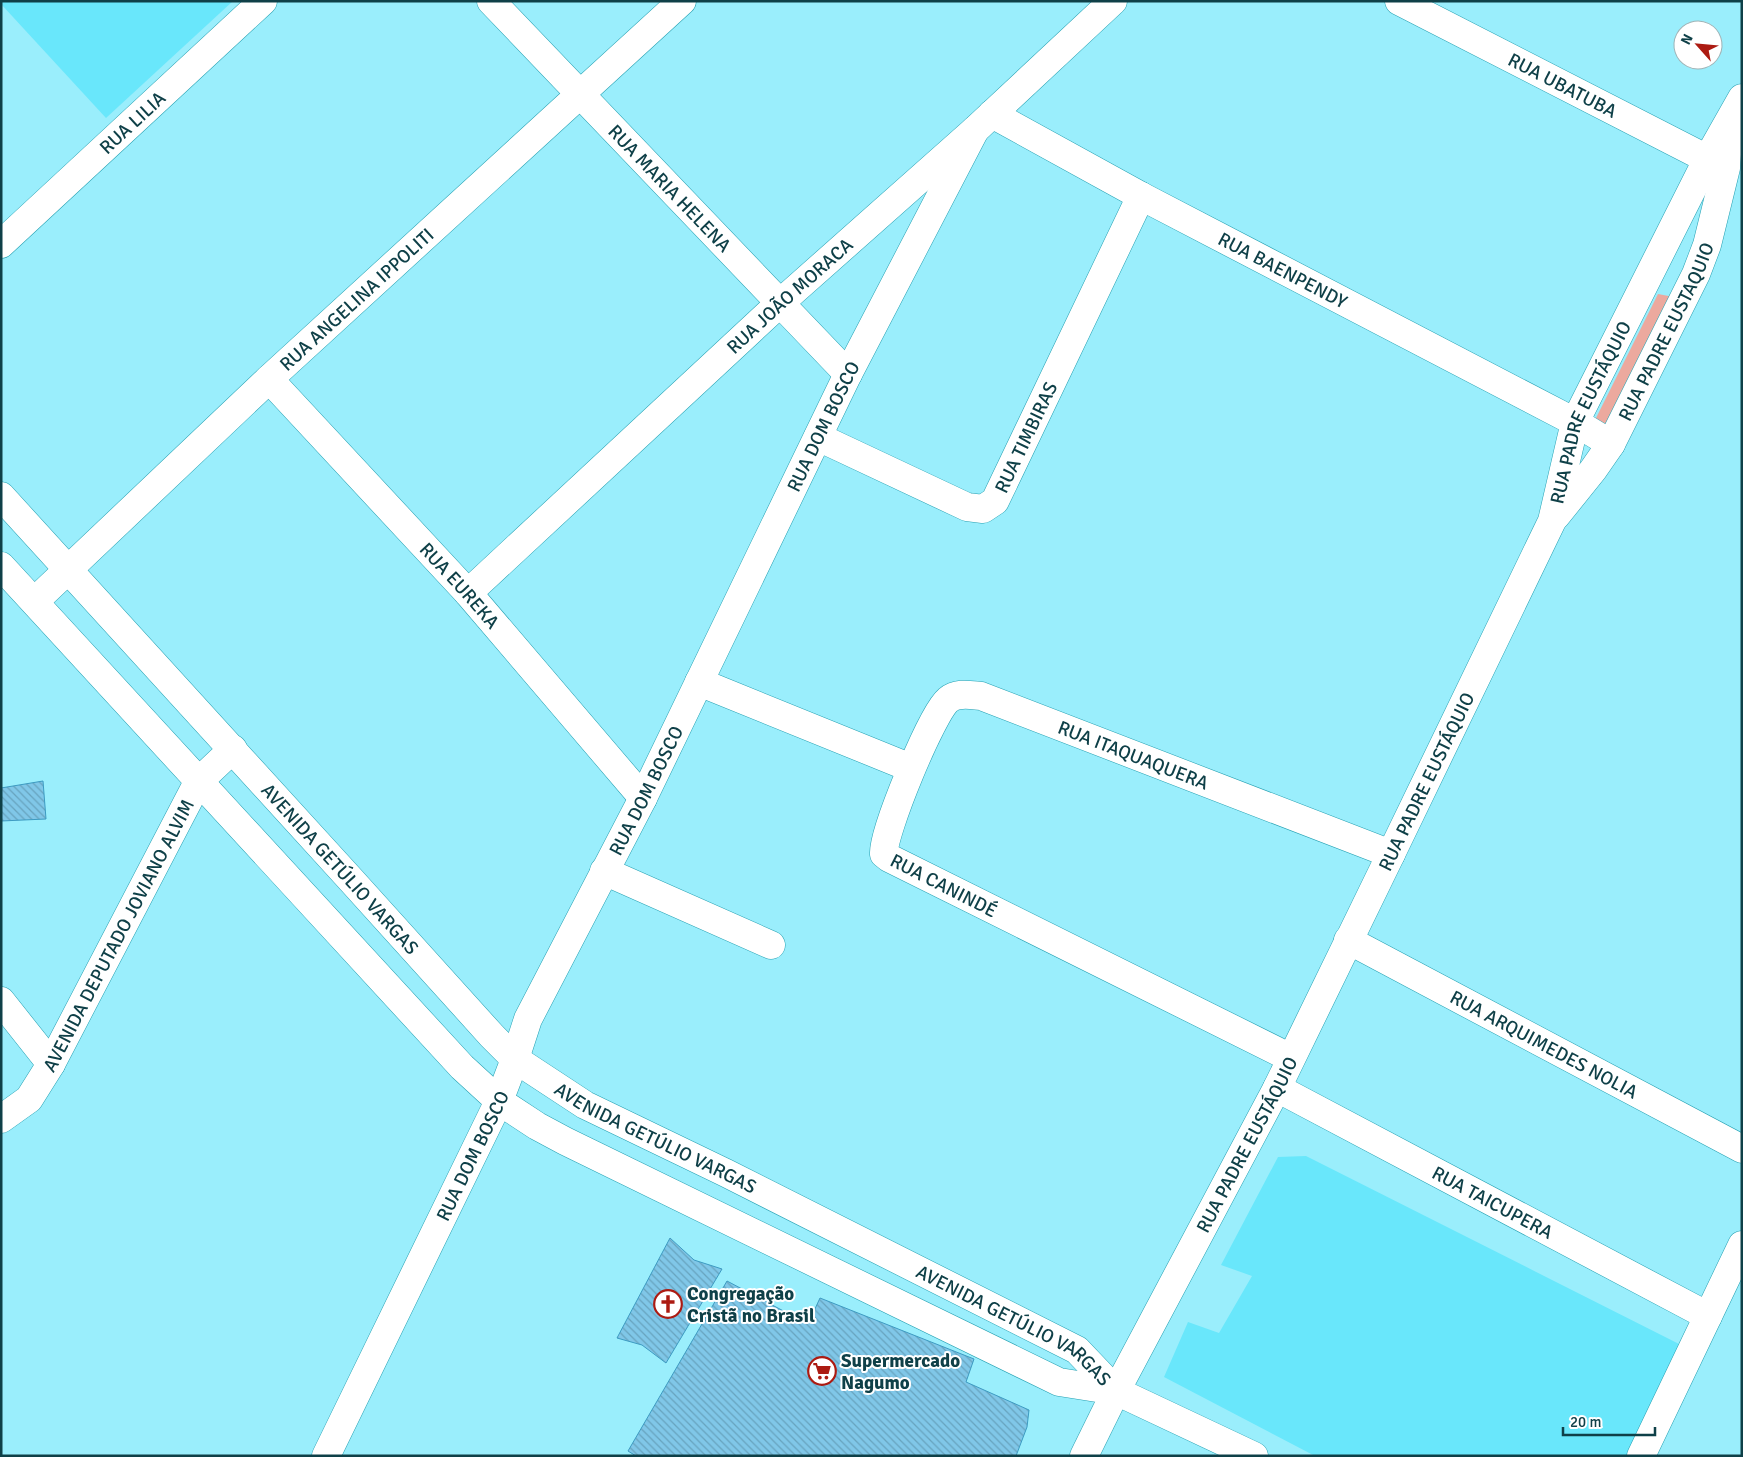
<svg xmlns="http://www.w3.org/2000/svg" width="1743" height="1457" font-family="Signika,sans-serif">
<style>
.built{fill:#69e7fb}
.garden{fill:#eca99e}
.building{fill:url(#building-back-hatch);stroke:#3d9bc2}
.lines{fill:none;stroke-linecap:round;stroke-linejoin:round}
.minor-casing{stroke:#24a0b2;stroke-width:29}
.tertiary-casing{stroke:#24a0b2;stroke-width:29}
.secondary-casing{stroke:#24a0b2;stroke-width:29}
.minor{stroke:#fff;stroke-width:28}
.tertiary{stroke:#fff;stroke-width:28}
.secondary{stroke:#fff;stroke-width:28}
.labels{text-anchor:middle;stroke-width:4;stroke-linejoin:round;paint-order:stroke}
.street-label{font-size:19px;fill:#0f4048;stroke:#fff}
.poi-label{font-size:19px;font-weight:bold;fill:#0f4048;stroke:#fff;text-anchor:start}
</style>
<defs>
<pattern id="building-back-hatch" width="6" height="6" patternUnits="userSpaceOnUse" patternTransform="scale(1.25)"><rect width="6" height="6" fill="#80c7e8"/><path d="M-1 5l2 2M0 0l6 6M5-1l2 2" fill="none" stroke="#67a3be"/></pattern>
</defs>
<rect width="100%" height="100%" fill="#9aeefc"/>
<g class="built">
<path d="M1,1H233L106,118L1,4Z"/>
<path d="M1306,1156L1685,1347L1629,1456H1315L1164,1377L1188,1322L1219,1333L1252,1276L1221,1265L1278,1157Z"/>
</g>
<path class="garden" d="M1658,294L1674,297L1612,431L1593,424Z"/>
<g class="building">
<path d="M43,781L46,819L1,821V788Z"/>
<path d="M670,1238L694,1260L722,1269L666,1363L642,1345L617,1338Z"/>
<path d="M727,1281L808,1324L820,1298L974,1359L966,1382L1029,1410L1027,1427L1016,1456H636L628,1451Z"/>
</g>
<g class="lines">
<defs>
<g id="minor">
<path id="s1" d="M491,1L848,374"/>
<path id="s2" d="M1399,1L1725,168"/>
<path id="s3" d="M992,114L1141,196L1575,422L1611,444"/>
<path id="s4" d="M1,244L263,1"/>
<path id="s5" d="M269,379L468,593L643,798"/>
<path id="s6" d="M818,437L967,507L983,509L995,501L1141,196"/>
<path id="s7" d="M1556,516L1593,470L1611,444L1696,274L1707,245L1726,168L1729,127"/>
<path id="s8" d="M468,593L780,303L975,130L1113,1"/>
<path id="s9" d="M35,601L269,379L682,1"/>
<path d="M699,682L911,768"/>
<path d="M604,871L771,945"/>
<path id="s10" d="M1348,940L1742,1149"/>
<path d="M1,1001L51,1064"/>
<path id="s11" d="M1291,1058L889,858L884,854C882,834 932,713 948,700C957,692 970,695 981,696L1391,854"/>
<path id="s12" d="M1277,1088L1708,1316"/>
<path id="s13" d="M1,1119L29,1099L51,1064L198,782L233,749"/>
<path id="s14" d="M1116,1391L1277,1088L1391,854L1552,521L1575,422L1708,158L1742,98"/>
<path id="s15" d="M326,1456L499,1101L515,1059L528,1019L643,798L848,374L975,130"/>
<path d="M1641,1456L1742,1245"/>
</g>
<path id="tertiary" d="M1084,1456L1116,1391"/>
<g id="secondary">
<path id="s16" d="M1,496L352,881L492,1036L515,1059L585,1105L726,1173L1077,1350L1116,1391"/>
<path d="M1,566L462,1067L499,1101L537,1126L565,1141L1059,1382L1116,1391L1254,1456"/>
</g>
</defs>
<use href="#minor" class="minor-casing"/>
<use href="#tertiary" class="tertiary-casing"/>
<use href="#secondary" class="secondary-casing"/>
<use href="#minor" class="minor"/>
<use href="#tertiary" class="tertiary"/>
<use href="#secondary" class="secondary"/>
</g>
<defs>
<symbol id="church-ring" viewBox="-11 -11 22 22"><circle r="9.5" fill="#fff" stroke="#ac1b12" stroke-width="1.5"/><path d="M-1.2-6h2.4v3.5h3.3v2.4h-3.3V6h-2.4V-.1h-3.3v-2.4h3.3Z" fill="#ac1b12"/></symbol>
<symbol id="supermarket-ring" viewBox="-11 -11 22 22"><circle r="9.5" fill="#fff" stroke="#ac1b12" stroke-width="1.5"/><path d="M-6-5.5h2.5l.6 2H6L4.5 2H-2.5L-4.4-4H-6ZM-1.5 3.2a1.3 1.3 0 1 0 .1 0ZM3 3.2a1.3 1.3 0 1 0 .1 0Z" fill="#ac1b12"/></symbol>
</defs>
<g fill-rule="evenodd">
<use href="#church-ring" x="652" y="1288" width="32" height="32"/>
<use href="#supermarket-ring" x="806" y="1355" width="32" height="32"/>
</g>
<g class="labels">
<g class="street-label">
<text dy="7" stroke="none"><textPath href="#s2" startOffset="184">RUA UBATUBA</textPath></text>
<text dy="7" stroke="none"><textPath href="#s4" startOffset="179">RUA LILIA</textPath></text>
<text dy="7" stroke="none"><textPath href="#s1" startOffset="259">RUA MARIA HELENA</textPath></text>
<text dy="7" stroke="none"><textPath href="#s3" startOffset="330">RUA BAENPENDY</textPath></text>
<text dy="7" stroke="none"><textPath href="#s8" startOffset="438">RUA JOÃO MORACA</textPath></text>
<text dy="7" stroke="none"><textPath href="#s9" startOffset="441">RUA ANGELINA IPPOLITI</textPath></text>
<text dy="7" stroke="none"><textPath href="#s7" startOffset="216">RUA PADRE EUSTAQUIO</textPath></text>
<text dy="7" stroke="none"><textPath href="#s14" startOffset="1089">RUA PADRE EUSTÁQUIO</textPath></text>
<text dy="7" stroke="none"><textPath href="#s15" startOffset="1144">RUA DOM BOSCO</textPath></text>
<text dy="7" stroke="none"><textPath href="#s6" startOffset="266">RUA TIMBIRAS</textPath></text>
<text dy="7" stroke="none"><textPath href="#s5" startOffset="281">RUA EUREKA</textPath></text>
<text dy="7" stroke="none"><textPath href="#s11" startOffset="821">RUA ITAQUAQUERA</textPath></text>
<text dy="7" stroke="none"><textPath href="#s14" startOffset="684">RUA PADRE EUSTÁQUIO</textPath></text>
<text dy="7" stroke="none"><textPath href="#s15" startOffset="739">RUA DOM BOSCO</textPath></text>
<text dy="7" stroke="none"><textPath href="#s16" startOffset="504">AVENIDA GETÚLIO VARGAS</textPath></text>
<text transform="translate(944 885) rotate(27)" y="7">RUA CANINDÉ</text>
<text dy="7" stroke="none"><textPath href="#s13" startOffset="221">AVENIDA DEPUTADO JOVIANO ALVIM</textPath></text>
<text dy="7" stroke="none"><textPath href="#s10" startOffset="222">RUA ARQUIMEDES NOLIA</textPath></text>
<text dy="7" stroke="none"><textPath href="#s16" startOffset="924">AVENIDA GETÚLIO VARGAS</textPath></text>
<text dy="7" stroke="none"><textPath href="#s14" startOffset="279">RUA PADRE EUSTÁQUIO</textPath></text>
<text dy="7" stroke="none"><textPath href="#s15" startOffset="334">RUA DOM BOSCO</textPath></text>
<text dy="7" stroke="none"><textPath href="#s12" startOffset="244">RUA TAICUPERA</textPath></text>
<text dy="7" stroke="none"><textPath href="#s16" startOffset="1329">AVENIDA GETÚLIO VARGAS</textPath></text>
</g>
<g class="poi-label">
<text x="687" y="1300">Congregação<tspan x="687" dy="22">Cristã no Brasil</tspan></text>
<text x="841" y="1367">Supermercado<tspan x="841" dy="22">Nagumo</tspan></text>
</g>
</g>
<rect width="1743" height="1457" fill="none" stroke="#0f4048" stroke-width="5"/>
<g transform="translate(1698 45) rotate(297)"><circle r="24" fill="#ffffff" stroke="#9fb3b6"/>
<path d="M0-4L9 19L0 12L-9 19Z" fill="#ac1b12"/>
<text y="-8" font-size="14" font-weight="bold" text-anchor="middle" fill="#0f4048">N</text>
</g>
<path d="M1563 1427v8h92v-8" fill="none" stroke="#0f4048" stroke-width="2.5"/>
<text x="1570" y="1427" font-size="15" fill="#0f4048" stroke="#ffffff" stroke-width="4" paint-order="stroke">20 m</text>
</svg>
